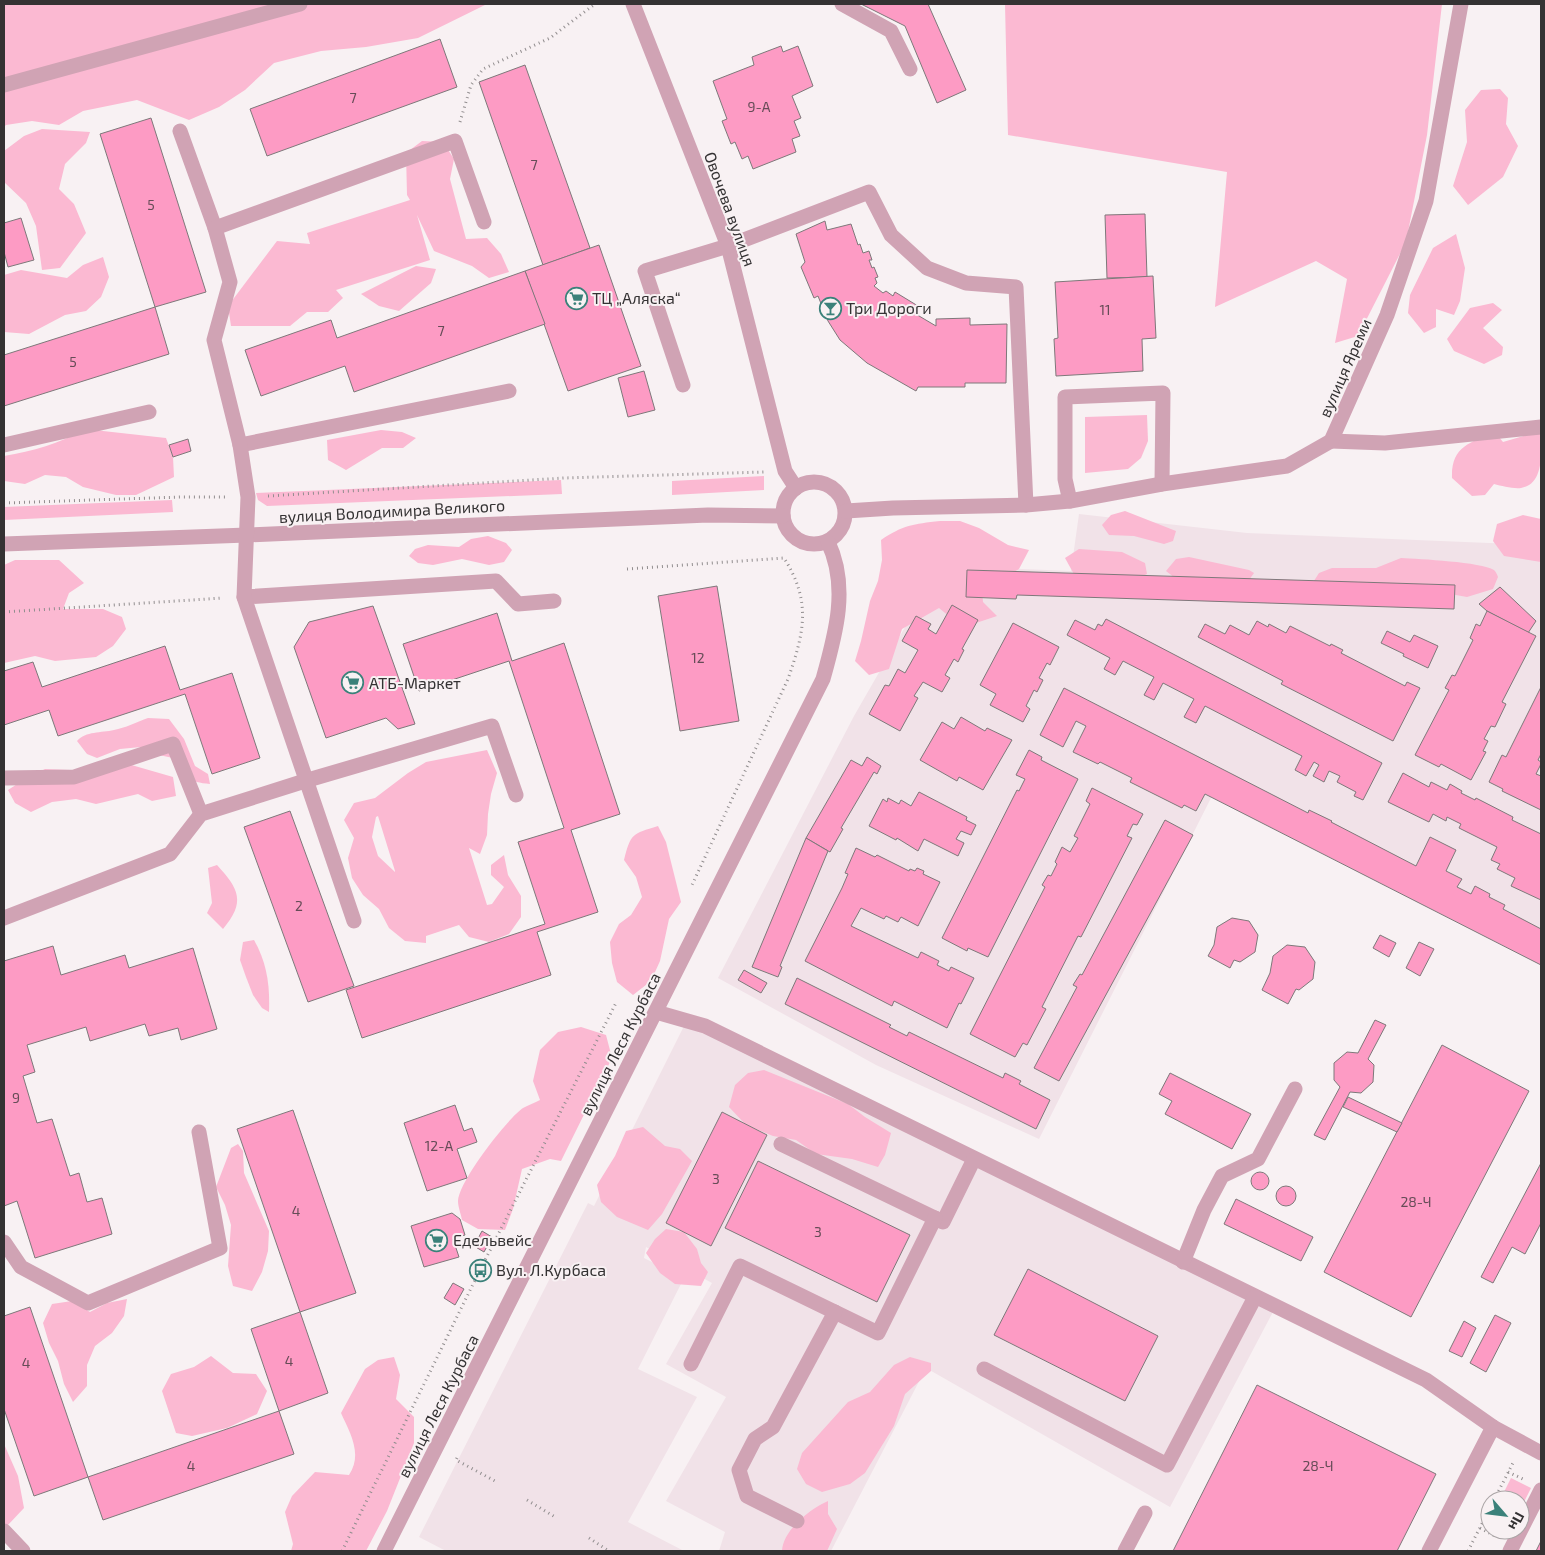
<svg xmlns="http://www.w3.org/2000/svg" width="1545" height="1555" font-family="'Exo 2',sans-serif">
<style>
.built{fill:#f1e2e8}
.green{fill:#fbb9d2;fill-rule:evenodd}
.building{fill:#fd9bc4;stroke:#7e787a}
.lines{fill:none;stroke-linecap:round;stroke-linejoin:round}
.path{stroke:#918d8e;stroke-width:3;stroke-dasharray:1 4;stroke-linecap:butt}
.minor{stroke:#d0a3b4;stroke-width:15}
.labels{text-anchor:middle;stroke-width:4;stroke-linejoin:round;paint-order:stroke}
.number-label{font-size:14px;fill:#664c57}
.street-label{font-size:16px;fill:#343233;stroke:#f8f1f3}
.poi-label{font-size:16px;fill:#343233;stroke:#f8f1f3;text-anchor:start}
</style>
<rect width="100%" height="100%" fill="#f8f1f3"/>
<g class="built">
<path d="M1079,514L1247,533L1541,545V965L1212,796L1039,1139L876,1065L718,978L854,716L912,615L968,567L1071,571Z"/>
<path d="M688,1018L1274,1310L1170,1507L926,1368L831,1551H719L725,1532L666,1501L726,1397L666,1364L712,1283L646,1247L644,1258L684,1278L638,1369L697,1397L628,1522L684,1551H446L419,1537L588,1203L594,1206Z"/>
</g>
<g class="green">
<path d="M4,4H487L418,38L366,47L321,51L274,63L245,90L219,107L189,120L137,100L83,111L59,125L32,121L6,125L4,127Z"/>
<path d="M1005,4H1442L1427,135L1406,242L1358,336L1335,343L1347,279L1316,261L1215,307L1227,172L1008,135Z"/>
<path d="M1500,89L1508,98L1506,124L1518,146L1503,177L1468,205L1453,186L1467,142L1465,110L1481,90Z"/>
<path d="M42,129L90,132L86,143L65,164L59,189L74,204L86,233L60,268L42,270L36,226L26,203L4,182V151L24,136Z"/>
<path d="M422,141L443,142L454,159L450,179L466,239L487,238L501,254L509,272L489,278L472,266L434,251L417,215L430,260L336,290L343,298L328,312H307L290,326H231L228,306L277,241L310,244L307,233L410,200L407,195L406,153Z"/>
<path d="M1456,234L1465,268L1460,301L1454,315L1436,309V327L1424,333L1408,313L1410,295L1433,248Z"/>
<path d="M103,257L109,277L101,297L86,311L65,315L29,334L4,332V275L21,270L67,278L83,265Z"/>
<path d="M416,266L436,269L431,283L399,311L379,306L361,294Z"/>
<path d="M1493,303L1502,310L1483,328L1503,347L1502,355L1484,364L1454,351L1447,339L1470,308Z"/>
<path d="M1147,415L1148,441L1141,458L1128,469L1085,473V417Z"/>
<path d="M85,429L166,438L173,457L174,477L136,495H116L83,487L66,477L45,475L25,484L4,481V456C33,451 59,444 85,429Z"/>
<path d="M381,430L402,432L416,438L403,448H382L346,470L328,460L327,440Z"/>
<path d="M1541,431C1541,451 1545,484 1521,488C1513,489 1502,486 1494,484L1485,495L1472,496L1452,478C1451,446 1470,443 1495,432L1503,442Z"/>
<path d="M764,476V490L672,495V481Z"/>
<path d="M561,480L562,494L267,506L258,500L256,493Z"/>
<path d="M172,500L173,512L4,520V507Z"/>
<path d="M1125,511L1176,531L1173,541L1164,544L1134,536L1109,535L1102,525L1111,515Z"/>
<path d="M1523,515L1541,519V562L1504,556L1493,541L1497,524Z"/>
<path d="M940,521H960L979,528L1008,545L1029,550L1019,569L1001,580L981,581L983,602L997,616L976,623L956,622L939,608L902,629L889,669L869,675L855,661L861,641L870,601L878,581L882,560L881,540C903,525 913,524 940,521Z"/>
<path d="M488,536L506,543L512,550L504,562L489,565L462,559L433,565L418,563L409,556L415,549L428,545L459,547L471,539Z"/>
<path d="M1079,549L1122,552L1145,563L1147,574L1129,582L1075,576L1065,558Z"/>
<path d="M1189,557L1249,570L1254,573L1249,580L1184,585L1166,571L1176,559Z"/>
<path d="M1401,558C1420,559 1481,562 1494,570C1496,572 1497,574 1498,577L1493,589L1467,597L1439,592L1312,584L1319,573L1332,568H1376Z"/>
<path d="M15,560H59L84,583L69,593L63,609H103L122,617L126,629L113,646L96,657L55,661L35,656L4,663V565Z"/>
<path d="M148,718L169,719L184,739L195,766L208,774L210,784C187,782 184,776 173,758L154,754L141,747L120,749L97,758L87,754L77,741C86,731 101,733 114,730C125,728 137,722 148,718Z"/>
<path d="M487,750L497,773L491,794L488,814L487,835L480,854L469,848L487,905L492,904L504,887L491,875V865L504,855L508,875L521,896V917L509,934L489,942L469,937L459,925L426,936V943L405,941L389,928L379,909L363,895L352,878L348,858L354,838L344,820L354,803L375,798L408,773L426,762ZM378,816L395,871V872L378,856L372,837L376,817Z"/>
<path d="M128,764L173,777L176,796L152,801L138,794L96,804L76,799L52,802L31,812L15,803L8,790L25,779L45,769L95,771Z"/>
<path d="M658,826L666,842L681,902L669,919L660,961L651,981L633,995L617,982L612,963L610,942L619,924L631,915L642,897L636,877L624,860C631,833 632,834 658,826Z"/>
<path d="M217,865C239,889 246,902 223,929L207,913L212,903L208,868Z"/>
<path d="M254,940C267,963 270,985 269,1012L262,1008L253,995L246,977L240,960L243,942Z"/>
<path d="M581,1027L606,1035L612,1058L561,1161L550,1159L522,1169L513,1209L505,1230L478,1229L462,1220C461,1214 458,1207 458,1201C459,1181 506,1120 523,1108C528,1105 535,1103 540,1100L533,1081L540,1050L558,1032Z"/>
<path d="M764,1070L848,1104L865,1117L891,1133L885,1155L878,1167L852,1159L816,1154L796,1140L773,1136L746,1125L729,1107L735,1085L748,1073Z"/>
<path d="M643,1127L665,1146L680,1149L692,1161L662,1214L648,1230L617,1217L601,1202L597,1185L615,1156L626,1131Z"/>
<path d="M238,1144L243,1151L244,1173L269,1231L268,1251L262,1272L252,1291L233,1286L228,1266L231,1225L225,1205L216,1187L231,1148Z"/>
<path d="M666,1229L684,1232L697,1249L701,1263L708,1272L701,1286L675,1284L660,1273L646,1253L655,1239Z"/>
<path d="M127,1299L124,1316L112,1333L95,1346L87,1365V1386L73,1402L64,1384L58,1361L49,1343L43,1323L52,1304L72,1301L90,1312L107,1303Z"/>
<path d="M211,1356L233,1373L256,1374L267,1391L257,1414L227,1428L192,1436L176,1433L162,1391L171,1374L194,1367Z"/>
<path d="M394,1357L400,1375L396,1399L414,1417V1443L387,1511L366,1551H291L293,1544L285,1512L292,1496L315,1472L349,1475C363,1454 350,1433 341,1413L365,1369L378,1360Z"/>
<path d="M910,1357L931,1363V1371L905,1394L894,1426L865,1473L850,1484L822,1492L806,1484L797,1469L802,1453L848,1402L870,1392L894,1365Z"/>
<path d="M4,1444L18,1476L24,1508L7,1526L4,1523Z"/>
<path d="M1511,1478L1531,1488L1520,1510V1500H1500Z"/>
<path d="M828,1501V1514L837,1529L827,1551H782C783,1530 810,1509 828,1501Z"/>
</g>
<g class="building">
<path d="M861,4H928L966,90L937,103L905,26Z"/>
<path d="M440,39L457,87L267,156L250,109Z"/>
<path d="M781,46L783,52L798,46L813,86L792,96L801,118L794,121L800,136L792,139L796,152L753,169L748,156L742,159L735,142L731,144L722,121L727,119L713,81L754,65L752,57Z"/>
<path d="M525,65L590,248L543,265L479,82Z"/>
<path d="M151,118L206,292L155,307L100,134Z"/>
<path d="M1145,214L1147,277L1107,278L1105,215Z"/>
<path d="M21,218L34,260L8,267L4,252V223Z"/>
<path d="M825,221L827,230L851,224L858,245L860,244L863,253L869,251L872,260H869L872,268L874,267L878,277L875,278L877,283L874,286L883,293L886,291L893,296L895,292L918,306L914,313L936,326V319L970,318V325L1007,324L1006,383H965V387H918L916,391L867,363L840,340L828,321L818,296L814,298L801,267L805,262L796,234Z"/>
<path d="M599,245L641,366L568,391L525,271Z"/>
<path d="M525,271L545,324L354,392L345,366L261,396L245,350L331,320L337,338Z"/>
<path d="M1153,276L1156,338L1142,339L1143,371L1056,376L1054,339L1058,338L1055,282Z"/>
<path d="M155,307L169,354L4,406V355Z"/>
<path d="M644,371L655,410L628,417L618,378Z"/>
<path d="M188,439L191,451L173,457L169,445Z"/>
<path d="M967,570L1455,585L1454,609L1017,595L1016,599L966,597Z"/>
<path d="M717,586L739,721L680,731L658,596Z"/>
<path d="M1500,587L1536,621L1528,633L1487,611L1479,604Z"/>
<path d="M952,605L978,620L962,649L964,650L958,662L954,659L945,675L950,678L942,692L923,682L914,696L918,698L900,731L869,714L885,685L889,686L898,669L905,673L918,650L902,641L916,616L931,624L928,629L936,634Z"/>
<path d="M373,606L415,724L398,729L386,718L326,738L294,647L309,622Z"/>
<path d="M1487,611L1536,636L1502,702L1506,704L1495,727L1491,726L1484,739L1488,741L1483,751L1486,752L1471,780L1441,764L1439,767L1415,755L1449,690L1445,688L1452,675L1455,676L1473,640L1470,638L1476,624L1480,626Z"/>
<path d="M497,613L512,661L564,643L620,814L571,830L598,912L537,932L551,975L362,1038L346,990L545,924L518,842L564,828L509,661L419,691L403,644Z"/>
<path d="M1106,619L1382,763L1363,800L1354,796L1356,792L1337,782L1340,776L1329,771L1324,782L1313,776L1319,765L1314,762L1306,776L1295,770L1302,756L1205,706L1196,723L1184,717L1194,699L1163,683L1154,700L1144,695L1154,677L1123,661L1115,675L1104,669L1110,658L1067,635L1075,620L1095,630L1098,624L1102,626Z"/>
<path d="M1257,621L1268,627L1269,624L1286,633L1290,626L1330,646L1331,644L1343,650L1341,653L1405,686L1407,682L1420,688L1393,741L1281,684L1283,681L1198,637L1205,624L1225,634L1230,625L1249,635Z"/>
<path d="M1013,623L1059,647L1050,665L1047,663L1039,678L1043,680L1037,692L1034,690L1026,706L1030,709L1023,722L990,705L996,694L980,685Z"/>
<path d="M1387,631L1410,642L1414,635L1438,646L1428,668L1403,656L1404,654L1381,643Z"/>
<path d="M165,646L180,690L232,673L260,758L212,774L185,694L58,736L49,710L4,725V671L33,662L42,687Z"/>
<path d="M1541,687V754L1538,760L1541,762V764L1536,774L1541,776V810L1502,791L1503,789L1489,782L1502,755L1506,757Z"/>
<path d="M1064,688L1308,813L1309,810L1332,821L1331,822L1416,866L1430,837L1456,850L1446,871L1462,879L1457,887L1471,894L1475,886L1490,894L1489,897L1505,905L1503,909L1541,929V965L1205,794L1196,811L1184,805L1182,808L1130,782L1132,778L1100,762L1098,764L1073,752L1086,726L1076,721L1063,747L1040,735Z"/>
<path d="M961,717L985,731L987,728L1012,740L983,790L959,777L957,781L920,760L942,722L954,729Z"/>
<path d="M1029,750L1042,757L1041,760L1078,779L988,957L968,948L967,951L942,938L1017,790L1019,791L1025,779L1016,775Z"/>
<path d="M867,757L881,766L877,774L874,772L841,828L843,829L830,852L806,838L851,760L862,766Z"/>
<path d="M1403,773L1429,787L1431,782L1447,790L1450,784L1462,791L1461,793L1475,800L1476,798L1513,817L1512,820L1541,834V900L1511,886L1515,878L1497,869L1500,864L1491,860L1497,847L1459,828L1461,824L1447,817L1446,821L1433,814L1429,822L1388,802Z"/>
<path d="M1092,788L1143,814L1137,825L1133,824L1127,836L1132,838L1081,937L1078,936L1042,1007L1046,1009L1027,1045L1023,1043L1015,1057L970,1034L1045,887L1042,885L1048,875L1051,876L1057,864L1055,862L1062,847L1070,852L1078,838L1074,836L1090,804L1086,801Z"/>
<path d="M919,792L967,817L966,820L976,825L971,835L961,831L956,839L964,843L958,856L924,839L918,851L897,838L896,840L869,826L883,799L887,802L888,798L899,804L901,800L911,806Z"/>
<path d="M290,811L354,986L308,1002L244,827Z"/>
<path d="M1165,820L1193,835L1059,1081L1034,1068L1077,987L1073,985L1080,974L1082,975Z"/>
<path d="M806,838L828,851L780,966L782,967L778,977L752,967Z"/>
<path d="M856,848L875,857L877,855L909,871L910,869L915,871L917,868L924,871L923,874L940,882L918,926L901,917L898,922L886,916L884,919L861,908L851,926L918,958L921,952L939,961L937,965L949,971L951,967L974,978L961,1004L959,1003L947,1028L894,1001L892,1006L805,961L842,888L848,874L845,873Z"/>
<path d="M1232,918L1249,921L1258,935L1255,952L1240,962L1234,960L1230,968L1208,956L1214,945L1217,927Z"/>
<path d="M1380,935L1396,943L1389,957L1373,948Z"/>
<path d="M1419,942L1434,949L1420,976L1406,968Z"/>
<path d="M1287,945L1305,947L1315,962L1313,979L1299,990L1296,989L1288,1004L1262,990L1270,973L1273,956Z"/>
<path d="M53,946L61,975L125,955L129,968L193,948L217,1029L181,1040L178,1028L149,1036L145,1024L90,1041L86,1027L27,1045L35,1072L23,1076L37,1123L52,1119L70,1176L79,1173L87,1202L102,1198L112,1234L35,1258L17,1201L4,1206V961Z"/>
<path d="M744,970L767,983L761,993L738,980Z"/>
<path d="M797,978L891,1025L889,1027L907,1036L909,1032L1003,1078L1005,1073L1021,1081L1019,1084L1050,1100L1036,1129L785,1004Z"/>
<path d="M1375,1020L1386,1025L1368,1059L1374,1065L1373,1082L1361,1093L1350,1092L1325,1140L1314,1135L1340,1087L1334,1080V1063L1347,1052L1358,1053Z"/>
<path d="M1442,1045L1529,1091L1411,1317L1324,1272Z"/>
<path d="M1170,1073L1251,1114L1232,1149L1165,1114L1172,1101L1159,1094Z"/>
<path d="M1348,1097L1402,1123L1397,1132L1343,1107Z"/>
<path d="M455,1105L464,1131L472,1128L477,1142L457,1149L467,1178L427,1191L404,1123Z"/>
<path d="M293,1110L356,1293L300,1312L237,1129Z"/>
<path d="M722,1112L767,1135L711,1246L666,1223Z"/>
<path d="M758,1161L910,1235L877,1302L725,1228Z"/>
<path d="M1541,1163V1223L1525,1254L1512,1247L1493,1283L1481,1277Z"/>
<circle cx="1260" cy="1181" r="9"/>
<circle cx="1286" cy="1196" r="10"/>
<path d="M1236,1199L1313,1237L1301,1261L1224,1224Z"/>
<path d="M452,1213L460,1219L465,1235L453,1239L459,1257L424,1267L411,1226Z"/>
<path d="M482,1231L492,1237L484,1252L474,1246Z"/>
<path d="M1028,1269L1158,1336L1125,1401L994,1335Z"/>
<path d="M453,1283L464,1289L455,1305L444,1298Z"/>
<path d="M30,1307L88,1477L34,1496L4,1409V1316Z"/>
<path d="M300,1312L328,1393L279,1411L251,1329Z"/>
<path d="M1495,1315L1511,1323L1486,1372L1470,1363Z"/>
<path d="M1464,1321L1476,1328L1462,1357L1449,1351Z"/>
<path d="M1257,1385L1436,1474L1397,1551H1173Z"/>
<path d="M279,1411L294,1454L103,1520L88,1477Z"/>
<path d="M1541,1541V1551H1536Z"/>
</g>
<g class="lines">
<g class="path">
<path d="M460,122L471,85L483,69L550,38L595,4"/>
<path d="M268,496L564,478L764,472"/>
<path d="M4,503L181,497H227"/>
<path d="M627,569L784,558C812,602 804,633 788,679L692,885"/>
<path d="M4,612L223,598"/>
<path d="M457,1458L456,1460L495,1481"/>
<path d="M1508,1472L1523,1479"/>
<path d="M527,1500L555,1517"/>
<path d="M1494,1500L1514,1461"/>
<path d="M1480,1528L1495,1536"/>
<path d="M589,1538L609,1551"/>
<path d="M342,1551L480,1270L617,1001"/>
<path d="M1468,1551L1490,1508"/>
</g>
<g class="minor">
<path d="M633,4L728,246L785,471L796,488"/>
<path d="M842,4L891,31L910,69"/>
<path d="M4,85L300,4"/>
<path d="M180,131L215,228"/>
<path d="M683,385L645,271L728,246L869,192L891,235L927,268L966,283L1016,287L1026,505"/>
<path d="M1331,441L1385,443L1541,427"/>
<path d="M4,445L149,412"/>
<path d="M240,445L509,391"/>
<circle cx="814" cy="513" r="31"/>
<path d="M1070,501L1065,479V397L1163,393L1162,484"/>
<path d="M846,511L893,508L1026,505L1070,501L1162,484L1287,466L1331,441L1387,315L1426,201L1461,4"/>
<path d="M4,544L247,535L708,515L783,516"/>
<path d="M244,597L496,581L518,604L554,601"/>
<path d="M4,778L74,777L173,744L201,814"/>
<path d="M4,918L170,854L201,814L308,780L492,726L516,795"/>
<path d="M354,921L244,597L248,497L240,445L214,340L230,282L215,228L455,141L484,222"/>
<path d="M656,1012L705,1026L1426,1380L1493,1427"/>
<path d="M781,1144L943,1222L974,1159"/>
<path d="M4,1242L21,1267L88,1303L220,1248L199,1132"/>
<path d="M1183,1262L1204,1210L1222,1176L1258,1159L1295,1089"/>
<path d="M691,1364L740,1266L878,1333L935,1218"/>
<path d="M984,1369L1167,1465L1255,1297"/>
<path d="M797,1521L747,1496L739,1470L755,1439L773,1427L835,1312"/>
<path d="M4,1531L23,1551"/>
<path d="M384,1551L823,679C836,633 849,586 828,542"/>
<path d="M1125,1551L1145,1513"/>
<path d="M1429,1551L1493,1427L1541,1453"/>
<path d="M1510,1551L1541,1490"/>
</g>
</g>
<defs>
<symbol id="supermarket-ring" viewBox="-11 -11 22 22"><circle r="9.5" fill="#f8f1f3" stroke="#3b817a" stroke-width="1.5"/><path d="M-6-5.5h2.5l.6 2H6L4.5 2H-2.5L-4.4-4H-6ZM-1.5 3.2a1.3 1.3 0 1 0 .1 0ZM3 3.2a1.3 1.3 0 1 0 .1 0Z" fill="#3b817a"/></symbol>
<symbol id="bar-ring" viewBox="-11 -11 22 22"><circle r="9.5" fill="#f8f1f3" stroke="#3b817a" stroke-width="1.5"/><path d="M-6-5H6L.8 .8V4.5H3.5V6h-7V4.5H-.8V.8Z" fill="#3b817a"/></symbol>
<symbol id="bus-ring" viewBox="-11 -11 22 22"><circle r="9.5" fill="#f8f1f3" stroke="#3b817a" stroke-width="1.5"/><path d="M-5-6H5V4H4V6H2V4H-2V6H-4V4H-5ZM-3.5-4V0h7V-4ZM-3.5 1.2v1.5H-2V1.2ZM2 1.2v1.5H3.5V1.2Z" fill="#3b817a"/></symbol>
</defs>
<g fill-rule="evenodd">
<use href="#supermarket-ring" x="564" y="286" width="25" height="25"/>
<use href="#bar-ring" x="818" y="296" width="25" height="25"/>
<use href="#supermarket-ring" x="340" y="670" width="25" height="25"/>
<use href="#supermarket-ring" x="424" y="1228" width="25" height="25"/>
<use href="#bus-ring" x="468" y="1258" width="25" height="25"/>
</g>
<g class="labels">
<g class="number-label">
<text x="353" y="103">7</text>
<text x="759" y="112">9-А</text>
<text x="534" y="170">7</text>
<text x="151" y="210">5</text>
<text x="1105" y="315">11</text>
<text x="441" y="336">7</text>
<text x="73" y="367">5</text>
<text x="698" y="663">12</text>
<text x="299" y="911">2</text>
<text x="16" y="1103">9</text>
<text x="439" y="1151">12-А</text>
<text x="716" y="1184">3</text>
<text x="1416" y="1207">28-Ч</text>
<text x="296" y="1216">4</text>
<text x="818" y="1237">3</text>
<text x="289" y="1366">4</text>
<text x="26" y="1368">4</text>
<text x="191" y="1471">4</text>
<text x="1318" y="1471">28-Ч</text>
</g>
<g class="street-label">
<text transform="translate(730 209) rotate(70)" y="6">Овочева вулиця</text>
<text transform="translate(1345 368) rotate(-66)" y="6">вулиця Яреми</text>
<text transform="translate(392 511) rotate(-3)" y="6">вулиця Володимира Великого</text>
<text transform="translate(620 1044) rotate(-63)" y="6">вулиця Леся Курбаса</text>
<text transform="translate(438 1406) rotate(-63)" y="6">вулиця Леся Курбаса</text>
</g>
<g class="poi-label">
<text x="592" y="304">ТЦ „Аляска“</text>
<text x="846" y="314">Три Дороги</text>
<text x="369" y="689">АТБ-Маркет</text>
<text x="453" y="1246">Едельвейс</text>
<text x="496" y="1276">Вул. Л.Курбаса</text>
</g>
</g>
<rect width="1545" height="1555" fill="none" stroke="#343233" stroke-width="10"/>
<g transform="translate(1505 1515) rotate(118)"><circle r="24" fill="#f8f1f3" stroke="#aaa5a6"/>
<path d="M0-4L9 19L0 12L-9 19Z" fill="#3b817a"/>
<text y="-8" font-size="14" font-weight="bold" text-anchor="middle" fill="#343233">Пн</text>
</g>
</svg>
